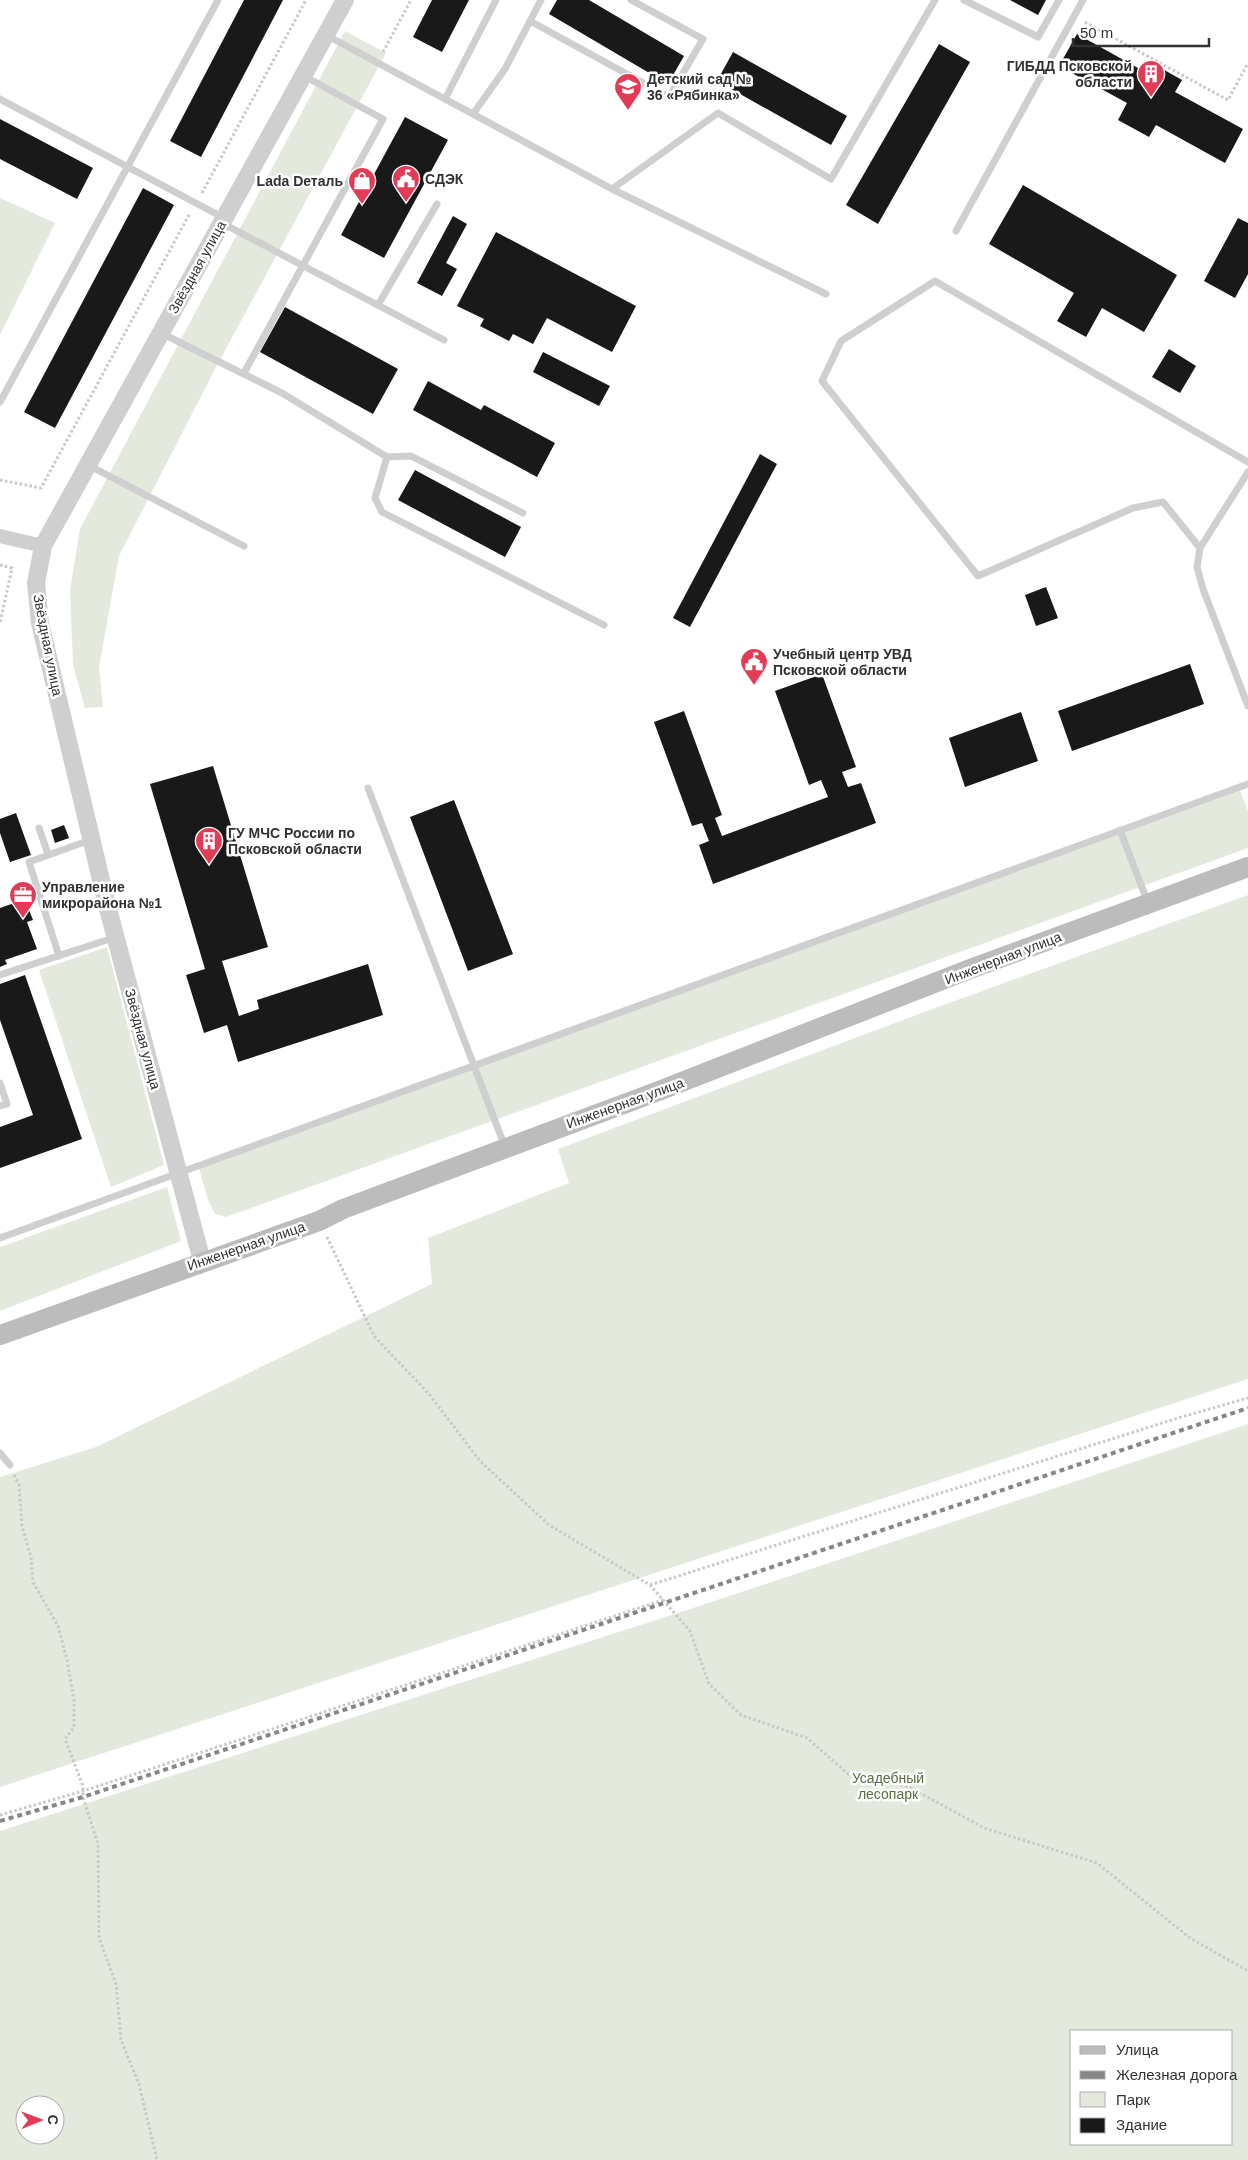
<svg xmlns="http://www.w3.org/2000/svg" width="1248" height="2160" font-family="Helvetica,sans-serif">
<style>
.green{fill:#e3e9dc;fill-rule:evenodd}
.building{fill:#191919}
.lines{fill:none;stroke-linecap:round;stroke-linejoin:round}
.path{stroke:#c9c9c9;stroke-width:3;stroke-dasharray:2.5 2.5;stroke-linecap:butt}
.service{stroke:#cfcfcf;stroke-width:7}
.minor{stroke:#cfcfcf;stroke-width:14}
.tertiary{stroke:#cfcfcf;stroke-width:18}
.secondary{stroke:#bcbcbc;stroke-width:20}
.rail{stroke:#878787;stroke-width:4;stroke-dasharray:5 4;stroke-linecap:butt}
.labels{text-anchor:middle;stroke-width:5;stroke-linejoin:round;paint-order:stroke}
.poi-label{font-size:14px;font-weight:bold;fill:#323232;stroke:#fff;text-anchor:start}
.street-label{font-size:14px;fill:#323232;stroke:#fff}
.park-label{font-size:14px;fill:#596e40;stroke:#fff}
</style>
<rect width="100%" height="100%" fill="#fff"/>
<g class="green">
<path d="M345,31L386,53L214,371L119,556L99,667L103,707L85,708L73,665L70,590L80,529Z"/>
<path d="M0,198L55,223L0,335Z"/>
<path d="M1240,791L1248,811V848L226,1217L215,1214L208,1200L198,1165Z"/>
<path d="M1248,895V1379L0,1787V1477L96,1447L432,1284L428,1238L569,1183L558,1149L938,1007Z"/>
<path d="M107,947L164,1165L111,1187L39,970Z"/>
<path d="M167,1187L181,1241L0,1311V1247Z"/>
<path d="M1248,1424V2160H0V1831L684,1611ZM1072,2031H1232V2144H1072ZM25,2105H55V2135H25Z"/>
</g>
<g class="building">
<path d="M244,0H283L201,157L170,141Z"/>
<path d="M432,0H469L442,52L413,37Z"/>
<path d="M557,0H589L684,56L668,84L549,14Z"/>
<path d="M1010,0H1046L1038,15Z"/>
<path d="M1077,34L1147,73L1152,63L1182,80L1175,92L1243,129L1225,163L1156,125L1149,137L1118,120L1127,103L1059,66Z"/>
<path d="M939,44L970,62L878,224L846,205Z"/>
<path d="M733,52L847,116L831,145L717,81Z"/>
<path d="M405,117L448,140L384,258L341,235Z"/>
<path d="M0,119L93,168L77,199L0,159Z"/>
<path d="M1023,185L1177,275L1144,332L1102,308L1086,337L1057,321L1074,293L989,244Z"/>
<path d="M143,188L174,205L55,428L24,412Z"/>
<path d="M453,216L467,224L446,263L457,269L442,296L417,283Z"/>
<path d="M1238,218L1248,223V274L1235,298L1204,281Z"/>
<path d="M496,232L636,306L612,352L547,318L533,344L513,334L509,341L480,326L484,319L457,306Z"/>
<path d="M285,307L398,369L373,414L260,352Z"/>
<path d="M1169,349L1196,366L1180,393L1152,377Z"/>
<path d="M543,352L610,386L599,406L533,372Z"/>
<path d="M428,381L481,410L484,405L555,443L537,477L413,410Z"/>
<path d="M760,454L777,464L690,627L673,618Z"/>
<path d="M415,470L521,527L505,557L398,500Z"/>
<path d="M1046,587L1058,618L1036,626L1025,595Z"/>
<path d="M1190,664L1204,704L1072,751L1058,711Z"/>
<path d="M822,674L856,767L842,772L848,787L861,783L876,823L713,884L699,845L709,841L702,823L692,826L654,722L684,711L722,815L715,818L722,836L828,797L821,780L809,785L775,691Z"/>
<path d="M1021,712L1038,761L965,787L949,738Z"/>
<path d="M213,766L268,947L222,961L239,1016L259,1009L257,1000L368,964L383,1015L238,1062L227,1025L204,1033L186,975L205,969L150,784Z"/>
<path d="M454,800L513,954L468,971L410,817Z"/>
<path d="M16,813L31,855L10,862L0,833V819Z"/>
<path d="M64,825L69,838L55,843L51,830Z"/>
<path d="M20,901L23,912L29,910L33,920L27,922L37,949L5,960L7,964L0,967V908Z"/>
<path d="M25,975L82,1139L0,1168V1127L33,1115L0,1020V984Z"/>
</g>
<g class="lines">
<g class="path">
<path d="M1085,22L1228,100L1248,63"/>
<path d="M383,52L411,0"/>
<path d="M202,193L306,0"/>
<path d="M0,480L41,488L190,213"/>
<path d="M0,565L12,568L0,623"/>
<path d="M327,1237L374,1336L429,1394L480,1461L549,1525L650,1585L690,1631L709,1684L741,1715L807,1738L848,1774L909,1787L984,1828L1097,1863L1190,1938L1248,1971"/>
<path d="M14,1475L19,1485L22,1526L31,1557L33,1582L58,1626L67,1660L74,1700V1727L65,1739L83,1786V1797L98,1844L99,1938L116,1984L121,2040L139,2084L157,2160"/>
<path d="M650,1585L1178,1418L1248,1398"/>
<path d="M0,1815L83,1791L178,1760L663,1600"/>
</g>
<g class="service">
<path d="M964,0L1038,37L1059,0"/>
<path d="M530,21L669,97L703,39L631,0"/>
<path d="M326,35L612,189L718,113L831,179L935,0"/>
<path d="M0,99L224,218"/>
<path d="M445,99L496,0"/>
<path d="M473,114L505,69L541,0"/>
<path d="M612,189L826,294"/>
<path d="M222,223L444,340"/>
<path d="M956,231L1083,0"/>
<path d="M378,305L437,204"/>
<path d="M161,333L282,393L387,457L375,498L382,512L604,625"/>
<path d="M244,373L383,119L304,76"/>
<path d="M0,402L218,0"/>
<path d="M387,457L411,456L523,513"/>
<path d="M88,465L244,546"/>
<path d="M1248,472L1200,548L1197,567L1203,589L1248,706"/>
<path d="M1200,548L1163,502L1133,508L978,576L822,381L841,341L935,281L1248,462"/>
<path d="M368,788L505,1147"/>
<path d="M39,828L48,854"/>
<path d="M1120,830L1148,903"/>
<path d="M59,956L29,862L90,840"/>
<path d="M0,975L116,937"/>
<path d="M0,1083L7,1104L0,1106"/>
<path d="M0,1238L1248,784"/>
<path d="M0,1453L10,1465"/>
</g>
<path class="minor" d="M0,536L43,546"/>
<path class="tertiary" d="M202,1261L107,905L40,623L36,583L43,546L345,0"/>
<path class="secondary" d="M0,1335L319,1221L343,1209L656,1092L970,969L1248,867"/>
<path class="rail" d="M0,1821L83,1797L1248,1408"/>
</g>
<defs>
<symbol id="building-pin" viewBox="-11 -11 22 30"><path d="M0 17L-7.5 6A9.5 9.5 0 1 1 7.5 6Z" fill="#e33b55" stroke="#fff"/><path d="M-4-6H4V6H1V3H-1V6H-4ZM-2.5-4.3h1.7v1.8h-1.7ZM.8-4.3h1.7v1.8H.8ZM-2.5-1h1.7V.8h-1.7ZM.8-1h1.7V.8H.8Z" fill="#fff"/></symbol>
<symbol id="school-pin" viewBox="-11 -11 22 30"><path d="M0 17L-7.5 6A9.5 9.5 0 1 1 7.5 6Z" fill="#e33b55" stroke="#fff"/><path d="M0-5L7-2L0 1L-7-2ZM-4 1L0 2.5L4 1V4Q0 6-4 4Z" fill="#fff"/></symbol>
<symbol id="civic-pin" viewBox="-11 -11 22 30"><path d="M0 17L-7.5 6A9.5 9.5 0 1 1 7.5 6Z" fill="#e33b55" stroke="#fff"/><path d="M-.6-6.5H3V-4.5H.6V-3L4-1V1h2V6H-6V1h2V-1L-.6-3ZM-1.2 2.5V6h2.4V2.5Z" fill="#fff"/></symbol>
<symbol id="shop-pin" viewBox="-11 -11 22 30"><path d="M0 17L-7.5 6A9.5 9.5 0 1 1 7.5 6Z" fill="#e33b55" stroke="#fff"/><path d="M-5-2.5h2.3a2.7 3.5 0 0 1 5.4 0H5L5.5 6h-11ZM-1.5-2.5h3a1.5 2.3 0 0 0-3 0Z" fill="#fff"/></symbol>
<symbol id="office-pin" viewBox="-11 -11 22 30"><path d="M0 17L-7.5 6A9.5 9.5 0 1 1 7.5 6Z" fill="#e33b55" stroke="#fff"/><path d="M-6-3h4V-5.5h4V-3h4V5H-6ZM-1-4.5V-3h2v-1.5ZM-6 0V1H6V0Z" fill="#fff"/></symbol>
</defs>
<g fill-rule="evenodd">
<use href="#building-pin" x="1135" y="58" width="32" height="43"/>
<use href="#school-pin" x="612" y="71" width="32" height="43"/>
<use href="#civic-pin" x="390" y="163" width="32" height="43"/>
<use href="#shop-pin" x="346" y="165" width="32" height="43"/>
<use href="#civic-pin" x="738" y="646" width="32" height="43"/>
<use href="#building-pin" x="193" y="825" width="32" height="43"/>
<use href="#office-pin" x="7" y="879" width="32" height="43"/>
</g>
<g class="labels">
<g class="poi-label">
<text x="1132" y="71" text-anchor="end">ГИБДД Псковской<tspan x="1132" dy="16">области</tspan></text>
<text x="647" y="84">Детский сад №<tspan x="647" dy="16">36 «Рябинка»</tspan></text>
<text x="425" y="184">СДЭК</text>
<text x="343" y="186" text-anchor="end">Lada Dеталь</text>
<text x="773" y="659">Учебный центр УВД<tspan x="773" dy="16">Псковской области</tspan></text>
<text x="228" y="838">ГУ МЧС России по<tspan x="228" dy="16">Псковской области</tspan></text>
<text x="42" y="892">Управление<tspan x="42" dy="16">микрорайона №1</tspan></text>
</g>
<g class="street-label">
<text transform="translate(197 267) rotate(-61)" y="5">Звёздная улица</text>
<text transform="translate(48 645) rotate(79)" y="5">Звёздная улица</text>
<text transform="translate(1003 958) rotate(-21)" y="5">Инженерная улица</text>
<text transform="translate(143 1039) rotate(75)" y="5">Звёздная улица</text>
<text transform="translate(625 1103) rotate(-20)" y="5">Инженерная улица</text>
<text transform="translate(246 1246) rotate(-19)" y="5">Инженерная улица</text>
</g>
<g class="park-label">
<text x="888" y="1783">Усадебный<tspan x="888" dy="16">лесопарк</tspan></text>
</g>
</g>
<rect x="1070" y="2030" width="162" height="115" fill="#ffffff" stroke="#adadad"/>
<rect x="1080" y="2046" width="25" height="8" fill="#bcbcbc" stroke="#adadad"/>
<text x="1116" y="2055" font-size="15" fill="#323232">Улица</text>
<rect x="1080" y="2071" width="25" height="8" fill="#878787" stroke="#adadad"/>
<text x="1116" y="2080" font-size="15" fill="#323232">Железная дорога</text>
<rect x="1080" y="2092" width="25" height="15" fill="#e3e9dc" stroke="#adadad"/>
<text x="1116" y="2105" font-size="15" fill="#323232">Парк</text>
<rect x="1080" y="2118" width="25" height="15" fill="#191919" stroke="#adadad"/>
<text x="1116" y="2130" font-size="15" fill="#323232">Здание</text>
<g transform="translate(40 2120) rotate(89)"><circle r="24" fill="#ffffff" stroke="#adadad"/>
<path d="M0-4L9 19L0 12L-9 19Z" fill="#e33b55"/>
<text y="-8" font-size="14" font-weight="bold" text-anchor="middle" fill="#323232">С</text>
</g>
<path d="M1073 38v8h136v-8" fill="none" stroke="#323232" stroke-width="2.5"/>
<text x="1080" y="38" font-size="15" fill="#323232" stroke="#ffffff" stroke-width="4" paint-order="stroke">50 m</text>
</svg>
